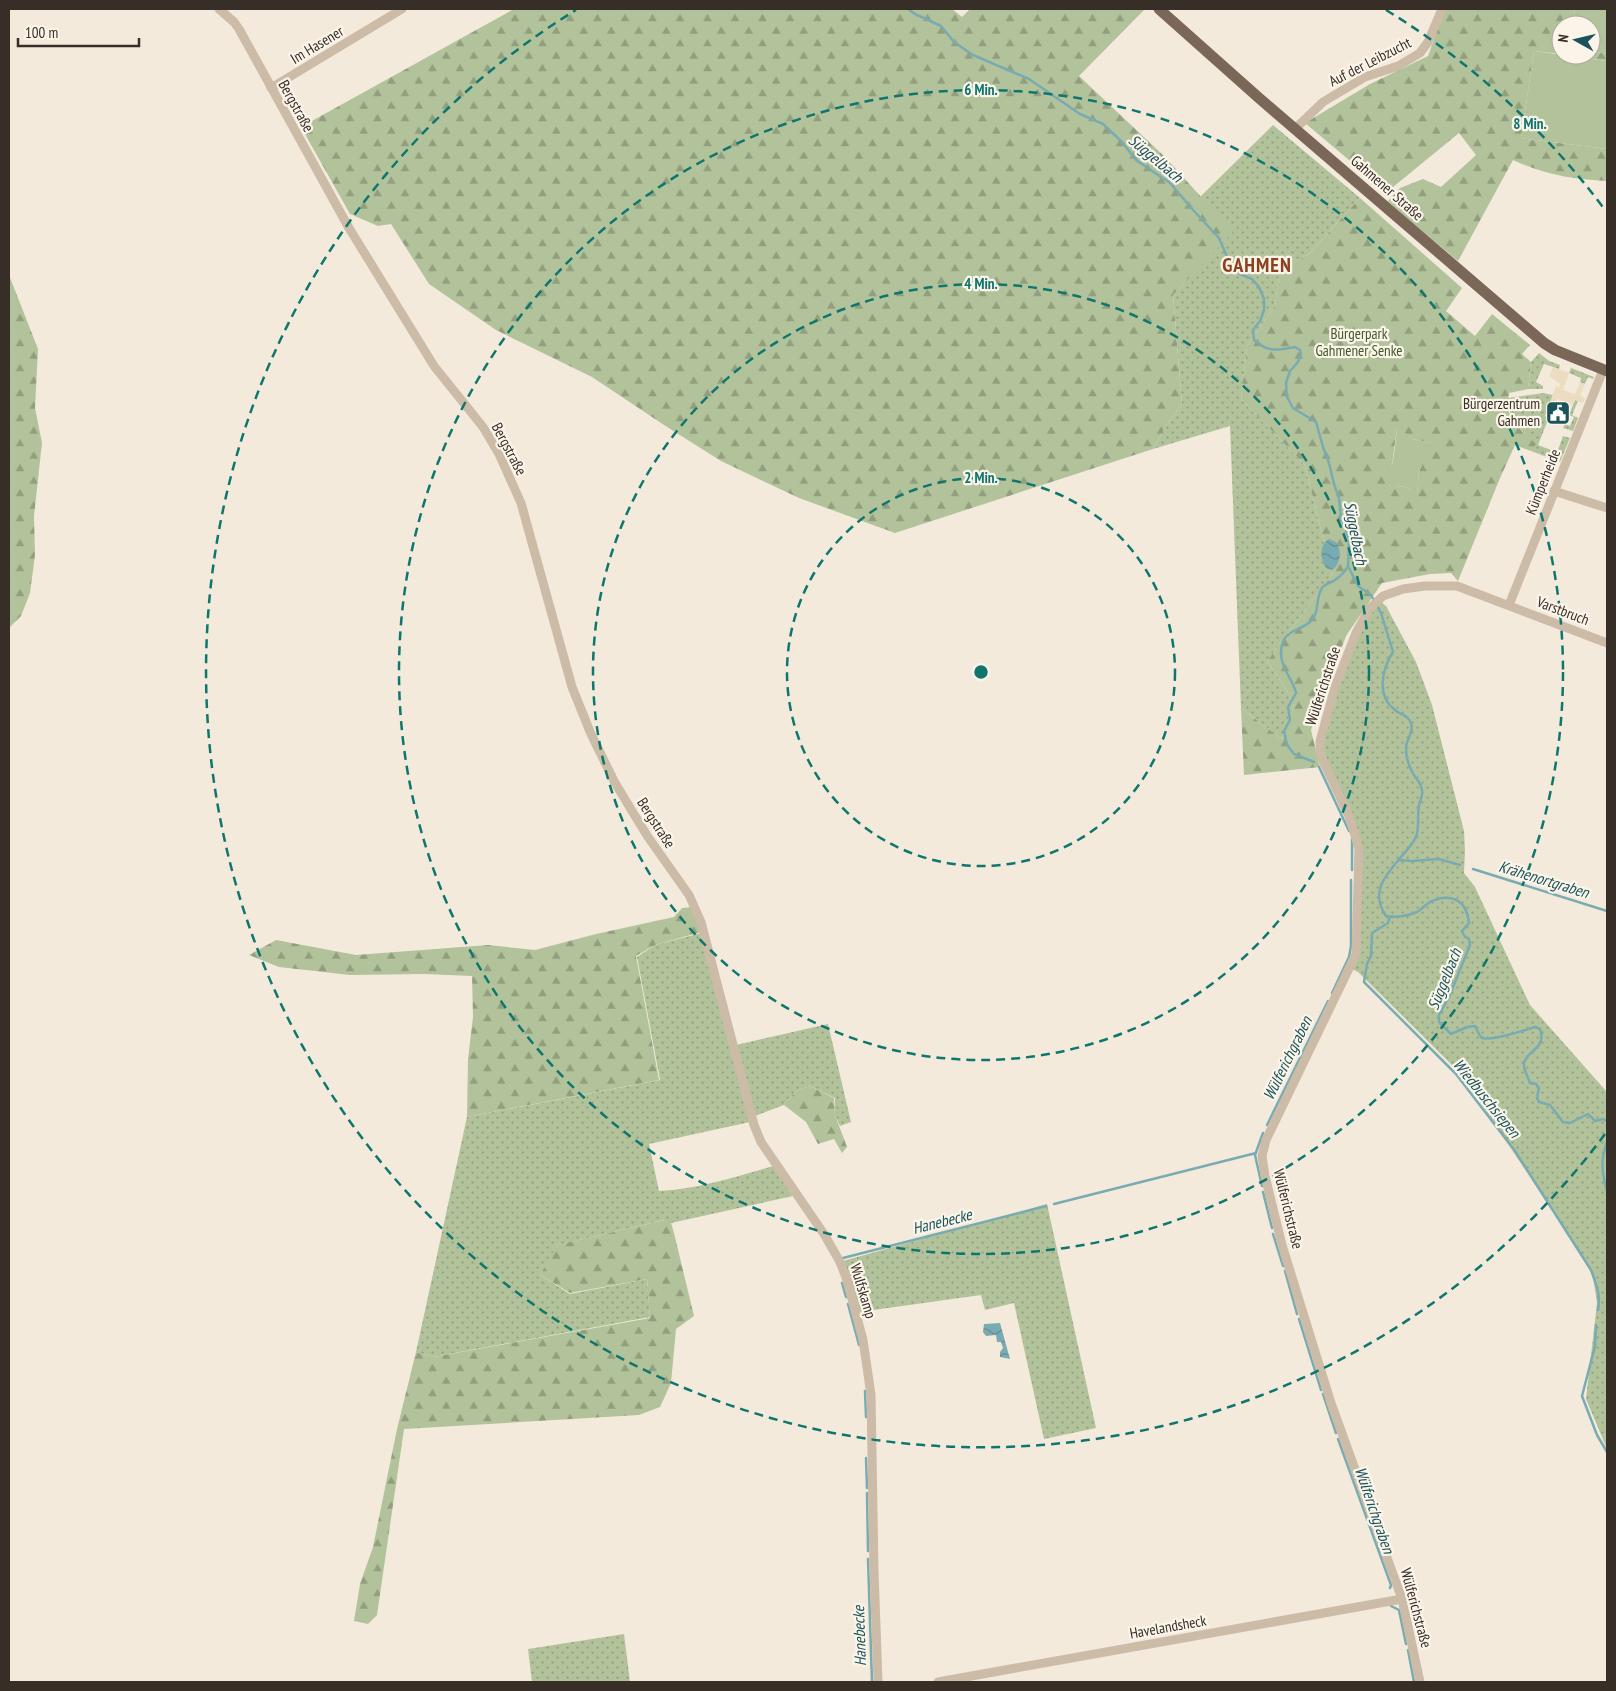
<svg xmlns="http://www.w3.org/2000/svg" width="1616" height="1691" font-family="'PT Sans Narrow',sans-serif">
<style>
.grass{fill:url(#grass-dots)}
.forest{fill:url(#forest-firs);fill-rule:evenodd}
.park{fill:#b2c39b}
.plaza{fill:#ecddc2}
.water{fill:url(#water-waves)}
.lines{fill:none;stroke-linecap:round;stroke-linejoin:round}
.stream{stroke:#79abb2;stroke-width:2.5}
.minor{stroke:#ccbba7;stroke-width:9}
.major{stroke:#7b6758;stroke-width:11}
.ring{fill:none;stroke:#0f766e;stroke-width:2.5;stroke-dasharray:9 6}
.labels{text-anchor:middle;stroke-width:4.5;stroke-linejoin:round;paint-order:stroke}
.street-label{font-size:15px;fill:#382e28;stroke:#fbf4e9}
.park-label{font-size:15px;fill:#43582a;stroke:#fbf4e9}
.poi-label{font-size:15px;fill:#382e28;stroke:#fbf4e9;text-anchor:end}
.water-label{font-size:16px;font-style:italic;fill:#1b535c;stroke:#fbf4e9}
.district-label{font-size:20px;font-weight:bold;letter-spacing:1px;fill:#8c401d;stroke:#fbf4e9}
.centre{fill:#0f766e;stroke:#fbf4e9;stroke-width:2.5}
.ring-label{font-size:15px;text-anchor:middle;font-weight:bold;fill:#0f766e;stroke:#fbf4e9;stroke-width:4.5;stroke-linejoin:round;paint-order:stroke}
</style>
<defs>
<pattern id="grass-dots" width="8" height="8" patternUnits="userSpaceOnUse" patternTransform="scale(1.25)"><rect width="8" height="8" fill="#b2c39b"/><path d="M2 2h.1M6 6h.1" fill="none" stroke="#929f7e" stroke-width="1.8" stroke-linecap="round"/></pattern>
<pattern id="forest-firs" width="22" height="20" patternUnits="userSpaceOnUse" patternTransform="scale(1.25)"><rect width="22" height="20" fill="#b2c39b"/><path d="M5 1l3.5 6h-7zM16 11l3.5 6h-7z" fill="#929f7e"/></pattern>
<pattern id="water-waves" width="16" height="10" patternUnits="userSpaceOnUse" patternTransform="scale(1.25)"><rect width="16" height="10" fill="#79abb2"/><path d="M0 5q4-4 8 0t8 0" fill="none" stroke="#648c91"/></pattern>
</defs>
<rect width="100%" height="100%" fill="#f3eadc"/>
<g class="grass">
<path d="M1273,125L1360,198L1309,254L1280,269L1275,306L1247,346L1241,399L1305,465L1332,575L1267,661L1287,691L1294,706L1282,739L1241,708L1230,426L1153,449L1166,426L1182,404L1173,295L1232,232L1200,197Z"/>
<path d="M1539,353L1549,361L1560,365L1559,369L1544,364L1536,382L1543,386V389H1528L1531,362Z"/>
<path d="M1571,368L1594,377L1593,379L1588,377L1585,384L1580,382L1581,378L1569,373Z"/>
<path d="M1543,393L1553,395L1545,416L1549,417L1538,445L1551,450L1552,448L1558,450L1563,436L1570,438L1560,462L1531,451L1535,444C1522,431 1507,417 1508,398Z"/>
<path d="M1575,400L1578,401L1572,415L1578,418L1573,431L1563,428L1565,424L1570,426L1574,417L1569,415Z"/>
<path d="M1381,602L1386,606L1416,662L1432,705L1464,831L1465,851L1464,873L1475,887L1530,1005L1607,1092V1449L1586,1399L1597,1303L1592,1270L1462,1075L1358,972L1350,968L1352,963L1359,848L1328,767L1320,739L1336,687L1370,611Z"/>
<path d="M701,933L750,1122L649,1144L659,1191C697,1189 736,1177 773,1166L793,1196L671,1223L674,1233L664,1220L558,1245L540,1275L570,1294L647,1279L650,1317L433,1357L416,1352L467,1117L660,1080L637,957L655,945Z"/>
<path d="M828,1024L851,1122L840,1126L835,1115V1098L810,1086L796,1091L784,1105L755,1116L736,1045Z"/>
<path d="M1047,1204L1096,1428L1044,1439L1014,1303L985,1310L981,1295L859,1312L843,1261Z"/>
<path d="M624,1634L630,1682H532L528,1649Z"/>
</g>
<g class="forest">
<path d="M514,9H952L962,17L970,9H1145L1079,76L1164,156L1233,232L1173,295L1182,404L1166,426L1153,449L895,533L799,498L721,461L664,425L592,377L496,330L429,284L391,224L378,226L350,214L301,127Z"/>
<path d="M1445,9H1575L1572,25H1561V54L1534,51L1521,138L1607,149V181C1572,179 1546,175 1513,160L1458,261L1410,221L1388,201L1400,188L1423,179L1441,187L1476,155L1459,133L1387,192L1305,123L1370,84L1428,56Z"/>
<path d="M1591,51L1607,54V61L1566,55H1591Z"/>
<path d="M1360,198L1462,288L1446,311L1475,336L1492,314L1530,345L1522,354L1531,362L1528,389L1509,393L1507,409L1521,430L1536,444L1531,451L1515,445L1500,478L1458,581L1451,573L1430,574L1382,583L1346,636L1311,730L1320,767L1244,775L1241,708L1282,739L1294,706L1287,691L1267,661L1332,575L1305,465L1241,399L1247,346L1275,306L1280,269L1309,254ZM1397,428L1413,439L1430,443L1419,472L1417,493C1404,485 1401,486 1386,488L1391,472Z"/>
<path d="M9,275L38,349L35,408L42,443L34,516L35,555L30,593L21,616L9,628Z"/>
<path d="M693,907L701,932L655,945L636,956L659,1080L467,1117L468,1059L473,1017L472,976L424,974L350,975L279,967L249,955L276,940L356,955L488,945L535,950L596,934L674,917L682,908Z"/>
<path d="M810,1086L834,1098L835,1115L847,1147L842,1153L834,1139L818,1144L806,1122L784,1105L796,1091Z"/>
<path d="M665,1220L674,1233L694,1316L676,1329L671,1383L660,1407L639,1415L404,1429L377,1615L368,1624L354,1621L360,1584L373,1547L397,1429L416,1352L433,1357L650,1318L647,1279L570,1293L540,1275L557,1245Z"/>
</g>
<g class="park">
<path d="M1575,9H1607V54L1591,51V25H1572Z"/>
<path d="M1534,51L1607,61V149L1521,138Z"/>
<path d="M1397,427L1413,439L1431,443L1419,472L1417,494C1404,484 1400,486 1385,489C1393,468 1395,449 1397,427Z"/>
</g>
<path class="plaza" d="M1553,367L1569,373L1563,390L1575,394L1580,382L1585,384L1580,396L1585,398L1583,403L1575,400L1572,405L1557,399L1549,417L1545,416L1556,386L1559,387L1560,384L1549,376Z"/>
<g class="water">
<path d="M1329,539L1336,542C1342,550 1341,564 1332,570L1326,568C1320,559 1319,545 1329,539Z"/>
<path d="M1000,1323L1010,1359L1000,1357V1352L1003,1348L1001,1342H997L996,1335L986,1336L983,1332L984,1324Z"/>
</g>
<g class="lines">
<g class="stream">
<path d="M908,9L915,14L941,26L954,42L973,55L1029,79L1080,114L1103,124L1122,142L1136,160L1170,183L1194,211L1219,238L1231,266L1240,274L1252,279L1259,287L1264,299V310L1260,321L1253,330L1254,340C1269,353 1276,350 1295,347L1300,350L1301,354L1298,362L1290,371L1286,383L1287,397L1293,408L1316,422L1323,447L1329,463L1334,484L1339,498L1341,517L1349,539L1348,566L1358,586L1371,595L1381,613L1393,652C1382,669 1376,696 1395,710C1400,715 1406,714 1410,721C1416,731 1405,740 1406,749C1406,758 1409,767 1414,775C1417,780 1422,784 1422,791C1423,796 1420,801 1419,805C1417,815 1420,831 1415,839C1400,864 1364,884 1386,916C1396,918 1407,916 1417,912C1422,909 1425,905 1430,902C1451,892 1467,900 1469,923L1462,931L1465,937L1469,939L1470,945L1449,997L1439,1015V1022L1451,1034L1467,1027L1475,1026C1477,1029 1478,1034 1481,1037C1487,1043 1525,1030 1535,1027L1540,1029C1547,1049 1526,1051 1524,1063C1523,1069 1528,1077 1530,1083L1536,1084L1539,1088L1537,1098L1539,1102L1550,1105L1563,1122L1570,1123L1588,1114L1595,1121L1603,1119L1607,1121"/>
<path d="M1314,762L1294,754L1287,745L1284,731L1290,720L1288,707L1296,693C1293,679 1281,669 1281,653C1282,628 1298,633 1311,621C1320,612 1315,598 1322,588C1325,584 1331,583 1335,580C1341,576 1345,572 1348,566"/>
<path d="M1319,767L1349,831"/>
<path d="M1352,839V870"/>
<path d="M1398,860L1412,861L1439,859L1460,865"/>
<path d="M1473,869L1607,911"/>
<path d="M1390,917L1388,923L1372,933L1371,956L1367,964L1364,982L1456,1074L1515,1151L1591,1270C1596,1284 1601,1295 1598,1310"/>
<path d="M1332,993L1349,957L1351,946V880"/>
<path d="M1267,1125L1328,1001"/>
<path d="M1607,1142C1600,1160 1602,1174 1607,1191"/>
<path d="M1262,1186L1255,1155L1263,1133"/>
<path d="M1263,1192L1272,1228"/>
<path d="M1054,1204L1256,1153"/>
<path d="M1273,1234L1283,1266"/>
<path d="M843,1258L1046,1206"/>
<path d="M1285,1271L1297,1314"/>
<path d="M842,1283L846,1297"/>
<path d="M848,1304L859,1345"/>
<path d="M1299,1319L1321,1390"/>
<path d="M1596,1325L1595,1346L1582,1396L1597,1435L1607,1452"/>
<path d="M865,1391L866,1417"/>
<path d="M1323,1394L1336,1433"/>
<path d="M1338,1439L1391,1585L1390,1588"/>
<path d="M866,1458L867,1488"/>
<path d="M867,1493L868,1551"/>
<path d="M868,1559L872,1682"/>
<path d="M1391,1606L1399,1610L1406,1644"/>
<path d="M1408,1650L1414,1682"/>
</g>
<g class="minor">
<path d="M219,9L234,22L239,29L349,228L434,366L483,427L499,454L521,503L572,687L591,734L614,781L632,811L648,837L689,895L701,922L754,1125L761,1142L824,1234L840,1262L847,1280L863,1340L871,1395L874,1571L878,1682"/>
<path d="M271,88L402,9"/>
<path d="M1296,128L1323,102L1365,77L1398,66L1420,53L1428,42L1442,9"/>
<path d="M1554,491L1607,508"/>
<path d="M1509,605L1603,370"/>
<path d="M938,1682L1402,1599"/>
<path d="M1420,1682L1402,1599L1331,1403L1282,1245L1265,1176L1262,1156L1266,1140L1356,954L1359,849L1349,816L1324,763L1320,752V741L1335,687L1356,633L1369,609L1383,596L1403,589L1425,586H1457L1607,643"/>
</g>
<path class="major" d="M1159,9L1259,98L1544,343L1555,350L1607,371"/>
</g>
<g class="ring">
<circle cx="981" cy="672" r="194"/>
<circle cx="981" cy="672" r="388"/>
<circle cx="981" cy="672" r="582"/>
<path d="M1605 1134A776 776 0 1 1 576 10M1386 10A776 776 0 0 1 1605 210"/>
</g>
<defs>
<symbol id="civic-square" viewBox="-11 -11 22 22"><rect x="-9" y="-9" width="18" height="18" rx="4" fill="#1b535c" stroke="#fbf4e9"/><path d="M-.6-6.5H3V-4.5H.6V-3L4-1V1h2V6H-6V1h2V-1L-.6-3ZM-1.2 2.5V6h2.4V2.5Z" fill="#fff"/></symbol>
</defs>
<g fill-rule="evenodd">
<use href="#civic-square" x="1544" y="399" width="28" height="28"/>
</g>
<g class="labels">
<g class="street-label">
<text transform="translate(317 45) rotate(-31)" y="5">Im Hasener</text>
<text transform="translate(1370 62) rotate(-27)" y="5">Auf der Leibzucht</text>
<text transform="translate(296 106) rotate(61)" y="5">Bergstraße</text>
<text transform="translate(1387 188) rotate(41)" y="5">Gahmener Straße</text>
<text transform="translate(509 449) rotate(62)" y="5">Bergstraße</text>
<text transform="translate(1543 482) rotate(-68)" y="5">Kümperheide</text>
<text transform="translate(1563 611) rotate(21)" y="5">Varstbruch</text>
<text transform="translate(1323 686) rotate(-72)" y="5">Wülferichstraße</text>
<text transform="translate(656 823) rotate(57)" y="5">Bergstraße</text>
<text transform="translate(1288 1209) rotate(76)" y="5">Wülferichstraße</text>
<text transform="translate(863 1291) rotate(73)" y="5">Wulfskamp</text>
<text transform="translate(1416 1608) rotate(75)" y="5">Wülferichstraße</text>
<text transform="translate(1168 1627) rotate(-10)" y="5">Havelandsheck</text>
</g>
<g class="park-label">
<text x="1359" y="339">Bürgerpark<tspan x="1359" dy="17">Gahmener Senke</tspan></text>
</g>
<g class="poi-label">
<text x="1540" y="409">Bürgerzentrum<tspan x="1540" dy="17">Gahmen</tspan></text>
</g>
<g class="water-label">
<text transform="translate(1156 158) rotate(40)" y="6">Süggelbach</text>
<text transform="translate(1356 533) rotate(79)" y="6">Süggelbach</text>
<text transform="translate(1544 879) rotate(17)" y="6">Krähenortgraben</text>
<text transform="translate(1444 979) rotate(-68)" y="6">Süggelbach</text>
<text transform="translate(1287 1058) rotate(-64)" y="6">Wülferichgraben</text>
<text transform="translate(1487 1098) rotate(51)" y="6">Wiedbuschsiepen</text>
<text transform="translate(942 1221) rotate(-14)" y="6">Hanebecke</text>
<text transform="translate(1375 1510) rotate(71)" y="6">Wülferichgraben</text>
<text transform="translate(859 1636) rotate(-92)" y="6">Hanebecke</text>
</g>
<g class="district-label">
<text x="1257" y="272">GAHMEN</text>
</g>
</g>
<circle cx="981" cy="672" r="8" class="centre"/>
<g class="ring-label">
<text x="981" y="95">6 Min.</text>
<text x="1530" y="129">8 Min.</text>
<text x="981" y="289">4 Min.</text>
<text x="981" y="483">2 Min.</text>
</g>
<rect width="1616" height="1691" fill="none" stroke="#382e28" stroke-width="20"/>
<g transform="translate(1576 40) rotate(278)"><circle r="24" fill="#fbf4e9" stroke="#ada59c"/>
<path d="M0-4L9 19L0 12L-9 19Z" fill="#1b535c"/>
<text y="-8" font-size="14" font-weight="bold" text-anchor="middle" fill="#382e28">N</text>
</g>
<path d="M18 38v8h121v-8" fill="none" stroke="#382e28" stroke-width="2.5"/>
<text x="25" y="38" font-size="15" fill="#382e28" stroke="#fbf4e9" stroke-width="4" paint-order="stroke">100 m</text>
</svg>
